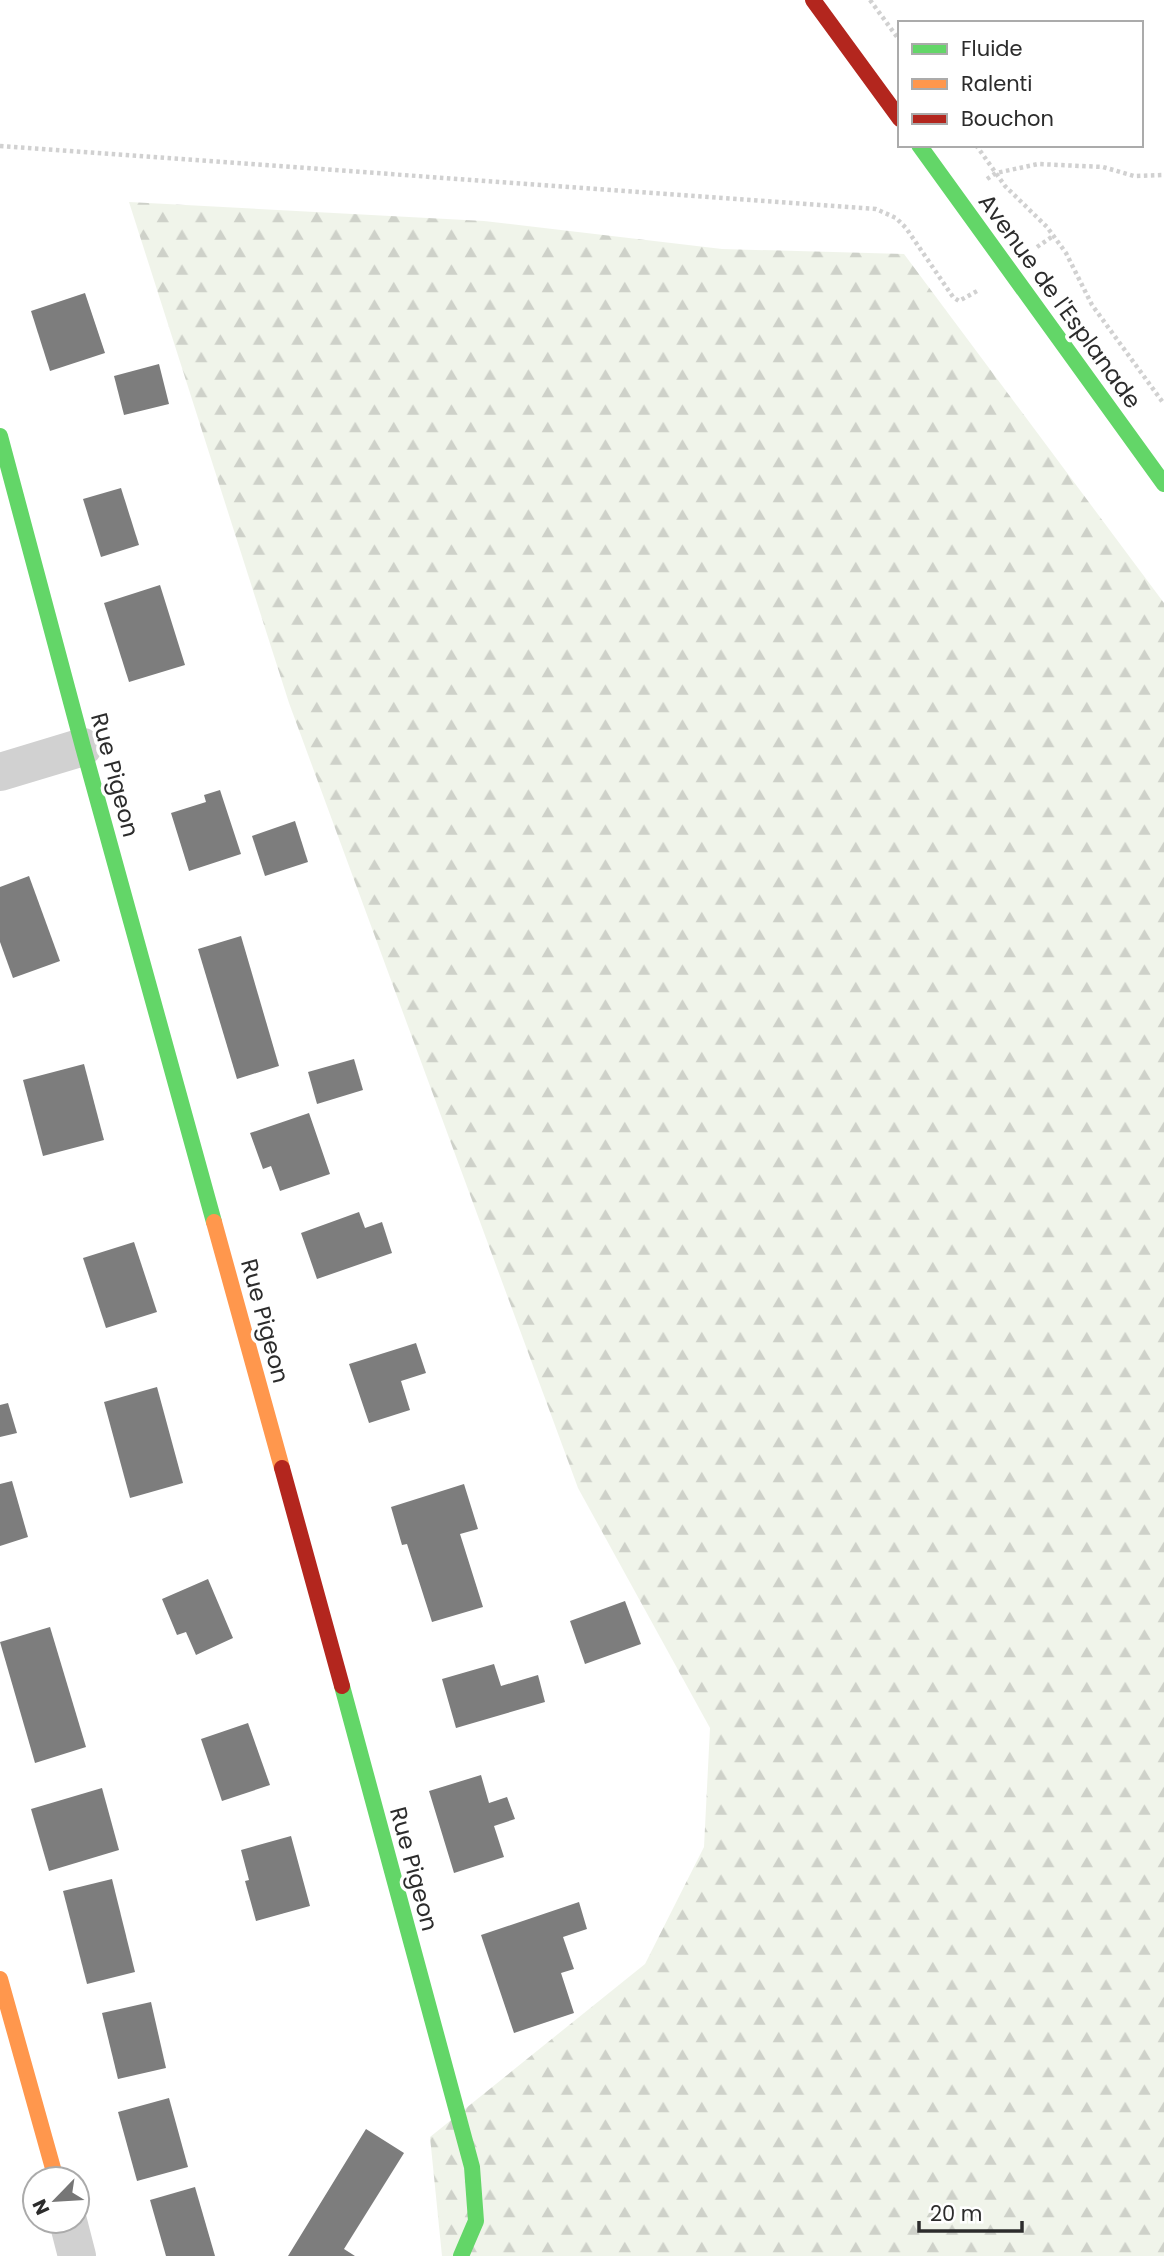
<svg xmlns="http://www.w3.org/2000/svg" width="1164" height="2256" font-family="Poppins,sans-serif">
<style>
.forest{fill:url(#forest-firs)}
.building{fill:#7d7d7d}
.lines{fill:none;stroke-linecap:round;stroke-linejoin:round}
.path{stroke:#d1d1d1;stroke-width:4.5;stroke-dasharray:3.5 3.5;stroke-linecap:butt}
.street{stroke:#d1d1d1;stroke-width:38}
.fast{stroke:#63d668;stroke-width:16}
.slow{stroke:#ff974d;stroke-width:16}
.jam{stroke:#b3261e;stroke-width:16}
.labels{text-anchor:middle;stroke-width:7;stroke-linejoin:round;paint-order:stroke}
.street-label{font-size:23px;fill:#2c2c2c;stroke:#fff}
</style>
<defs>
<pattern id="forest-firs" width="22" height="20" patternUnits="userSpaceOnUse" patternTransform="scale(1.75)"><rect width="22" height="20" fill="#f0f4ea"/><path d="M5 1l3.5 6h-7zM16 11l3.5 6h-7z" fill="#ced1c9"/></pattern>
</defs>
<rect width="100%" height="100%" fill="#fff"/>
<path class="forest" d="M129,202L484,221L722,249L904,254L1164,603V2256H442L430,2137L645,1964L704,1847L710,1728L578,1488L289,703Z"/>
<g class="building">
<path d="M85,293L105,353L50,371L31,311Z"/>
<path d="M159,364L169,404L124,415L114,376Z"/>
<path d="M121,488L139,545L101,557L83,499Z"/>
<path d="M160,585L185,665L129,682L104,603Z"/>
<path d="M220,790L241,854L189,871L171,813L206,802L204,795Z"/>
<path d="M295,821L308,862L265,876L252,836Z"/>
<path d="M29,876L60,961L13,978L0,942V887Z"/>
<path d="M241,936L279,1066L237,1079L198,949Z"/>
<path d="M354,1059L363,1090L317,1104L308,1072Z"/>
<path d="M84,1064L104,1140L43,1156L23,1080Z"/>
<path d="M309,1113L330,1174L280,1191L271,1166L263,1169L250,1133Z"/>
<path d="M359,1212L365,1228L382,1222L392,1253L317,1279L301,1233Z"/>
<path d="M134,1242L157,1312L106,1328L83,1258Z"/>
<path d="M416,1343L426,1373L401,1381L410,1410L369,1423L349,1364Z"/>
<path d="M157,1387L183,1483L130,1498L104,1402Z"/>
<path d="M8,1403L17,1433L0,1437V1405Z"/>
<path d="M12,1481L28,1537L0,1546V1484Z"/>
<path d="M464,1484L478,1529L460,1534L483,1607L432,1622L407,1544L402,1545L391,1507Z"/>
<path d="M208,1579L233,1638L196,1655L186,1632L177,1635L162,1599Z"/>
<path d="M625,1601L641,1644L585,1664L570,1621Z"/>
<path d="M50,1627L86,1747L35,1763L0,1642Z"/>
<path d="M494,1664L501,1686L538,1675L545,1702L456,1728L442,1679Z"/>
<path d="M248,1723L270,1785L222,1801L201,1739Z"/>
<path d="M481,1775L489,1803L507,1797L515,1819L494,1826L504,1857L454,1873L429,1791Z"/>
<path d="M102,1788L119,1850L49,1871L31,1809Z"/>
<path d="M291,1836L310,1906L256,1921L245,1881L249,1880L241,1850Z"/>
<path d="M112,1879L135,1972L87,1984L63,1891Z"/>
<path d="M579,1902L587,1929L563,1937L574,1969L561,1973L574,2013L514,2033L481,1935Z"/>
<path d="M151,2002L166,2068L118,2079L102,2013Z"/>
<path d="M169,2098L188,2167L137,2181L118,2112Z"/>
<path d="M366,2129L404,2153L344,2249L355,2256H288Z"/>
<path d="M195,2187L215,2256H166L150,2200Z"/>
</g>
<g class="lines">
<g class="path">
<path d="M870,0L900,41"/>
<path d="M976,145L1005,186L1047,227L1066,253L1092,305L1164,404"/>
<path d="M0,146L876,209L896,218L906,228L953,297L959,301L979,290"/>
<path d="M987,179L996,173L1038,164L1103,167L1134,176L1164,175"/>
<path d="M1037,247L1053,236"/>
</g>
<g class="street">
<path d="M0,772L83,747"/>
<path d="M68,2221L77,2256"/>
</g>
<g class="fast">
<path d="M919,145L1164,484"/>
<path d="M0,436L83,747L214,1222"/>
<path d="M342,1686L472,2167L476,2221L461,2256"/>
</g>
<g class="slow">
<path d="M214,1222L282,1468"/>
<path d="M0,1979L56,2179"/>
</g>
<g class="jam">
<path d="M813,0L900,119"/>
<path d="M282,1468L342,1686"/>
</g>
</g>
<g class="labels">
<g class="street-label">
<text transform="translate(1060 301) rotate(54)" y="8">Avenue de l'Esplanade</text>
<text transform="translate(115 775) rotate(75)" y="8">Rue Pigeon</text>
<text transform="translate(265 1321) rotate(75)" y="8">Rue Pigeon</text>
<text transform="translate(414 1869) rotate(75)" y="8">Rue Pigeon</text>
</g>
</g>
<rect x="898" y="21" width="245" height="126" fill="#ffffff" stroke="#ababab" stroke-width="2"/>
<rect x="912" y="44" width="35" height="10" fill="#63d668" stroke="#ababab" stroke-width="2"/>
<text x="961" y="56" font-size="21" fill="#2c2c2c">Fluide</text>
<rect x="912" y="79" width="35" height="10" fill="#ff974d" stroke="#ababab" stroke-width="2"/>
<text x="961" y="91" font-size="21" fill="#2c2c2c">Ralenti</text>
<rect x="912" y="114" width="35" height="10" fill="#b3261e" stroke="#ababab" stroke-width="2"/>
<text x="961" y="126" font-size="21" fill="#2c2c2c">Bouchon</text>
<g transform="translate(56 2200) rotate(245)"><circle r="33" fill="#ffffff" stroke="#ababab" stroke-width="2"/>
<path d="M0-5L12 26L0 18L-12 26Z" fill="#767676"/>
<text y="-10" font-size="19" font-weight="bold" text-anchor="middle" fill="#2c2c2c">N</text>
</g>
<path d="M919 2221v10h103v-10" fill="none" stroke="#2c2c2c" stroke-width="3.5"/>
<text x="930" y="2221" font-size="21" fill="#2c2c2c" stroke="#ffffff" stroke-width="5" paint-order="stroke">20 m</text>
</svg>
